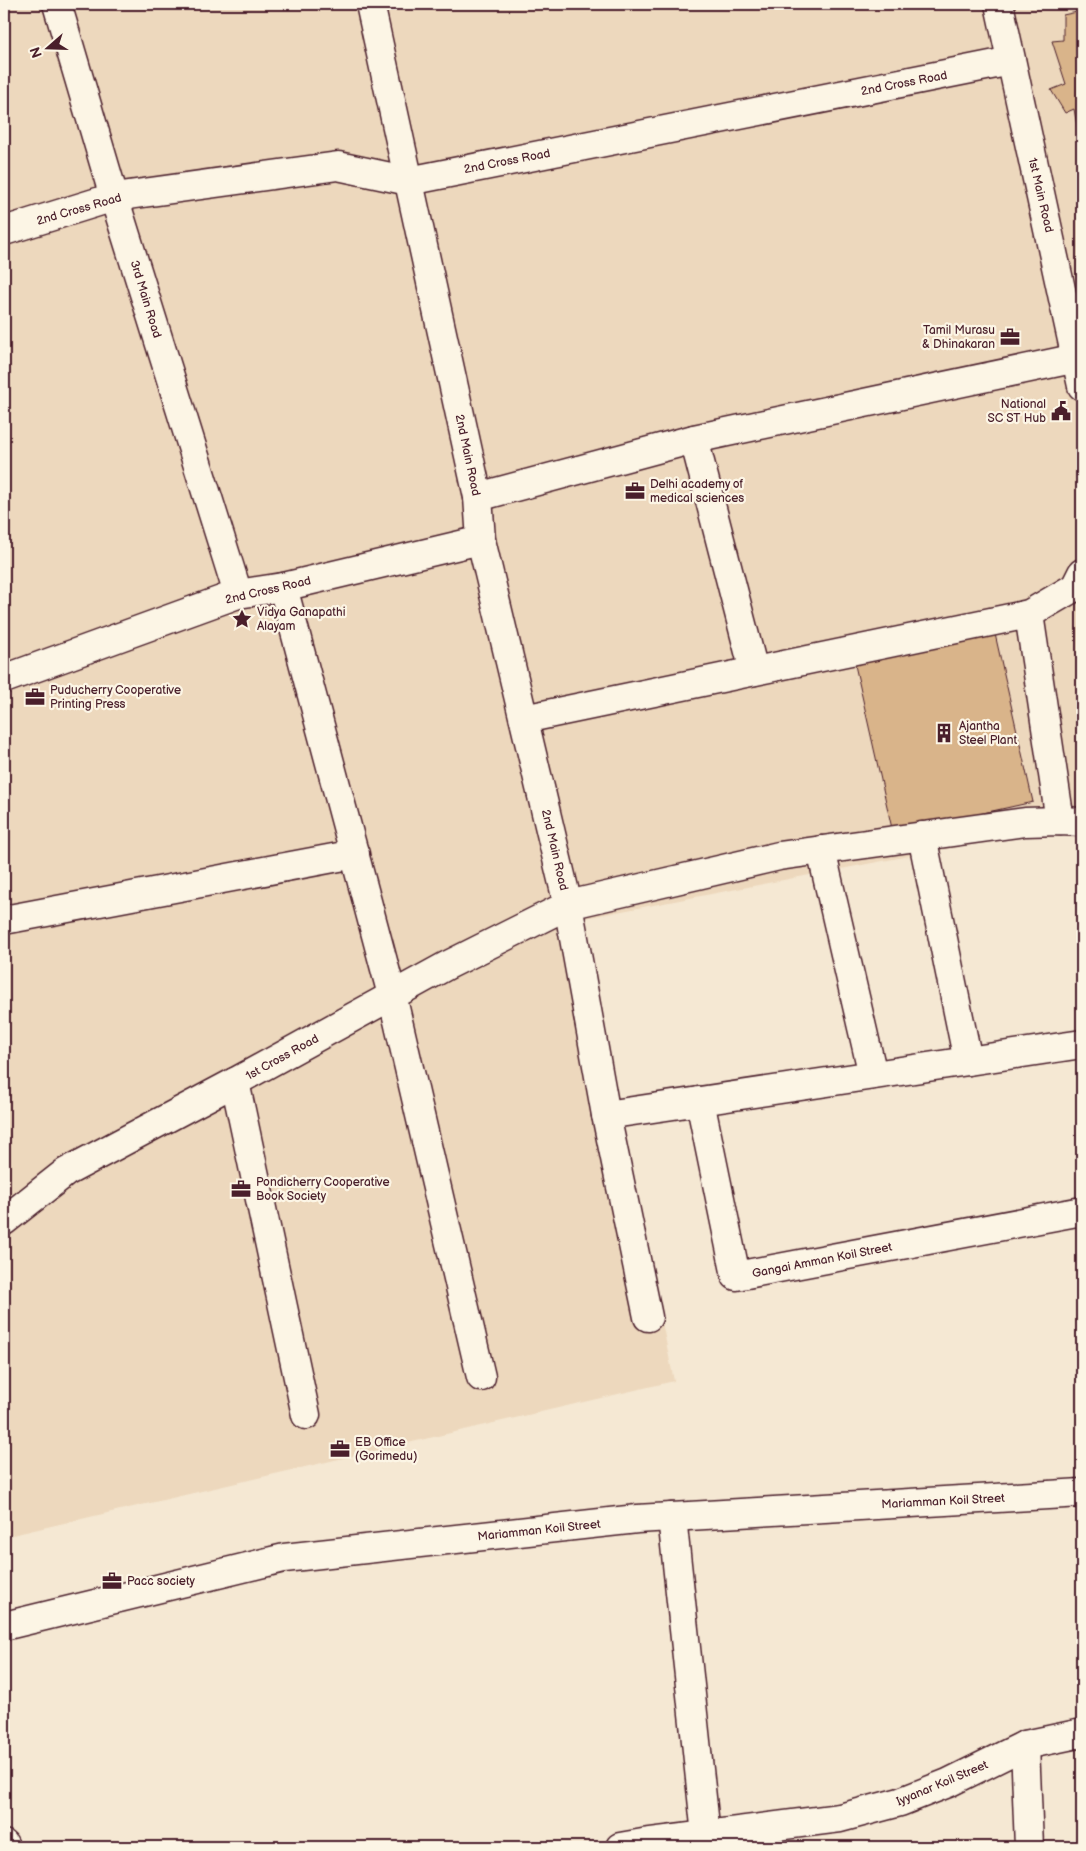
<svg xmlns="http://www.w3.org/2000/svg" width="1086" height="1851" font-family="'Balsamiq Sans',sans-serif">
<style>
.built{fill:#edd8bd}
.building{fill:#d9b48a;stroke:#4a1f2b}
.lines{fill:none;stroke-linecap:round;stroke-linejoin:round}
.minor-casing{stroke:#4a1f2b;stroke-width:31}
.minor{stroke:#fcf5e5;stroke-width:28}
.labels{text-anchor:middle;stroke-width:4.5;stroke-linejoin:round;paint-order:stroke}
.street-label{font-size:12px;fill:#4a1f2b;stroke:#fcf5e5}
.poi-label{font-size:12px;fill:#4a1f2b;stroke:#fcf5e5;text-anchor:start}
</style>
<rect width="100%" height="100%" fill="#f5e8d3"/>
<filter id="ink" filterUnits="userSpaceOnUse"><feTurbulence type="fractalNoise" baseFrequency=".02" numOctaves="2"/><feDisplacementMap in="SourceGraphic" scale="10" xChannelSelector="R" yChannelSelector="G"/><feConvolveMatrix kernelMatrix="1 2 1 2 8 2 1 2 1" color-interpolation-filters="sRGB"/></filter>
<g filter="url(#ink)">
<path class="built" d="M4,4H1082V823L580,919L674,1381L4,1537Z"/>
<g class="building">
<path d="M1082,11V142L1080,143L1074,109L1065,113L1051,90L1066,84L1052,41L1063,40V15Z"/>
<path d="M995,634L1033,802L893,833L855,665Z"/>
</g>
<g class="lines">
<defs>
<g id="minor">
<path d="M57,4L114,197L238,594"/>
<path d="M370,4L478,497L481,540L568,905L606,1115L648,1317"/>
<path d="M999,4L1082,386"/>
<path d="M4,231L114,197L338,166L409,181L1011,61"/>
<path d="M694,439L754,671"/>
<path d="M478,497L694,439L1077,358"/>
<path d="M283,587L392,995L481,1377"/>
<path d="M1029,614L1060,821"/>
<path d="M4,679L238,594L283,587L481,540"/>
<path d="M524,719L1029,614L1075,587L1082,573"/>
<path d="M922,836L968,1061"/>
<path d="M821,850L873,1075"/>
<path d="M4,920L355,854"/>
<path d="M235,1082L306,1415"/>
<path d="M700,1101L736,1276L1082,1211"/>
<path d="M606,1115L1082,1044"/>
<path d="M4,1221L66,1172L235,1082L446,966L568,905L779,856L1025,822L1060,821L1082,822"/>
<path d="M672,1517L706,1835"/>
<path d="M4,1626L284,1558L637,1519L1082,1493"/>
<path d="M1025,1745L1029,1847"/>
<path d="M4,1844L5,1847"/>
<path d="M620,1847L643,1843L840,1818L900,1802L948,1783L1025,1745L1082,1733"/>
</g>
</defs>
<use href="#minor" class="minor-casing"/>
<use href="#minor" class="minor"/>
</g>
</g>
<defs>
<symbol id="office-bare" viewBox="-9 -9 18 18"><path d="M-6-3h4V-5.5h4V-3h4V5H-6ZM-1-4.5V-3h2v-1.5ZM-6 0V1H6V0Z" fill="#4a1f2b" stroke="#fcf5e5" stroke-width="2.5" paint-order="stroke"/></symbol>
<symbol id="civic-bare" viewBox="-9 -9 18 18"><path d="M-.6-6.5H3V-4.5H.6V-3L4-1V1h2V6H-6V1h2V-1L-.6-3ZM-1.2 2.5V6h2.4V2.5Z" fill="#4a1f2b" stroke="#fcf5e5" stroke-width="2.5" paint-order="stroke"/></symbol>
<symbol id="sight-bare" viewBox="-9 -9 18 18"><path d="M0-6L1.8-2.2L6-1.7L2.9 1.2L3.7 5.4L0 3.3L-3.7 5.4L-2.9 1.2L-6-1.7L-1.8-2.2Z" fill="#4a1f2b" stroke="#fcf5e5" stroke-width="2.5" paint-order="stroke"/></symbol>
<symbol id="building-bare" viewBox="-9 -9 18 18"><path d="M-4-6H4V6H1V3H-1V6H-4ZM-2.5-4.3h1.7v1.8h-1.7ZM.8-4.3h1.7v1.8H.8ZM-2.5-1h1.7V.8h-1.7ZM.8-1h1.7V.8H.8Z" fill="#4a1f2b" stroke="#fcf5e5" stroke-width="2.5" paint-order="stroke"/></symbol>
</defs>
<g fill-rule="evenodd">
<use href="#office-bare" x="996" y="323" width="28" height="28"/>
<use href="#civic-bare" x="1047" y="397" width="28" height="28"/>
<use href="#office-bare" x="621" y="477" width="28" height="28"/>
<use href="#sight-bare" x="228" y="605" width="28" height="28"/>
<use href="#office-bare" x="21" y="683" width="28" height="28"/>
<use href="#building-bare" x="930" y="719" width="28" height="28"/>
<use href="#office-bare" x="227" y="1175" width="28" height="28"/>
<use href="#office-bare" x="326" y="1435" width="28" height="28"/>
<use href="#office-bare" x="98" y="1567" width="28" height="28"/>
</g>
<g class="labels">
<g class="street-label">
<text transform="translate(904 83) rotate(-11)" y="4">2nd Cross Road</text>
<text transform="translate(507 161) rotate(-11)" y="4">2nd Cross Road</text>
<text transform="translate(1041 195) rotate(77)" y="4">1st Main Road</text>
<text transform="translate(79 209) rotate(-16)" y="4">2nd Cross Road</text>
<text transform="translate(146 299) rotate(73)" y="4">3rd Main Road</text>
<text transform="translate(468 455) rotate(78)" y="4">2nd Main Road</text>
<text transform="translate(268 590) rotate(-13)" y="4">2nd Cross Road</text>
<text transform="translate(555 850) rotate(77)" y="4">2nd Main Road</text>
<text transform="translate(282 1057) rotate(-29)" y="4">1st Cross Road</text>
<text transform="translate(822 1260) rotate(-11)" y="4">Gangai Amman Koil Street</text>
<text transform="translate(943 1501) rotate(-3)" y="4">Mariamman Koil Street</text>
<text transform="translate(539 1530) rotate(-6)" y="4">Mariamman Koil Street</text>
<text transform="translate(942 1783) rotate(-23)" y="4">Iyyanar Koil Street</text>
</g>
<g class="poi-label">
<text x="995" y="334" text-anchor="end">Tamil Murasu<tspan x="995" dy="14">&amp; Dhinakaran</tspan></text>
<text x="1046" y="408" text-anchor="end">National<tspan x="1046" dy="14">SC ST Hub</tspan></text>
<text x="650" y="488">Delhi academy of<tspan x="650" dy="14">medical sciences</tspan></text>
<text x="257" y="616">Vidya Ganapathi<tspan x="257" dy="14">Alayam</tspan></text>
<text x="50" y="694">Puducherry Cooperative<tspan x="50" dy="14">Printing Press</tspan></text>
<text x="959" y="730">Ajantha<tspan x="959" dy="14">Steel Plant</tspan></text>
<text x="256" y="1186">Pondicherry Cooperative<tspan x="256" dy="14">Book Society</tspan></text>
<text x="355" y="1446">EB Office<tspan x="355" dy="14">(Gorimedu)</tspan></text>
<text x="127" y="1585">Pacc society</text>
</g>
</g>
<rect width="1086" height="1851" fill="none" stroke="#fcf5e5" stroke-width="20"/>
<rect x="10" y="10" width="1066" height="1831" fill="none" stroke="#4a1f2b" stroke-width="2" filter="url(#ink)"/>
<g transform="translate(48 48) rotate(250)" stroke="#fcf5e5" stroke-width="4" paint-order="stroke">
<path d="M0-4L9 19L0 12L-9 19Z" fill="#4a1f2b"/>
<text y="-8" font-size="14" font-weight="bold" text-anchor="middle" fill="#4a1f2b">N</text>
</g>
</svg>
